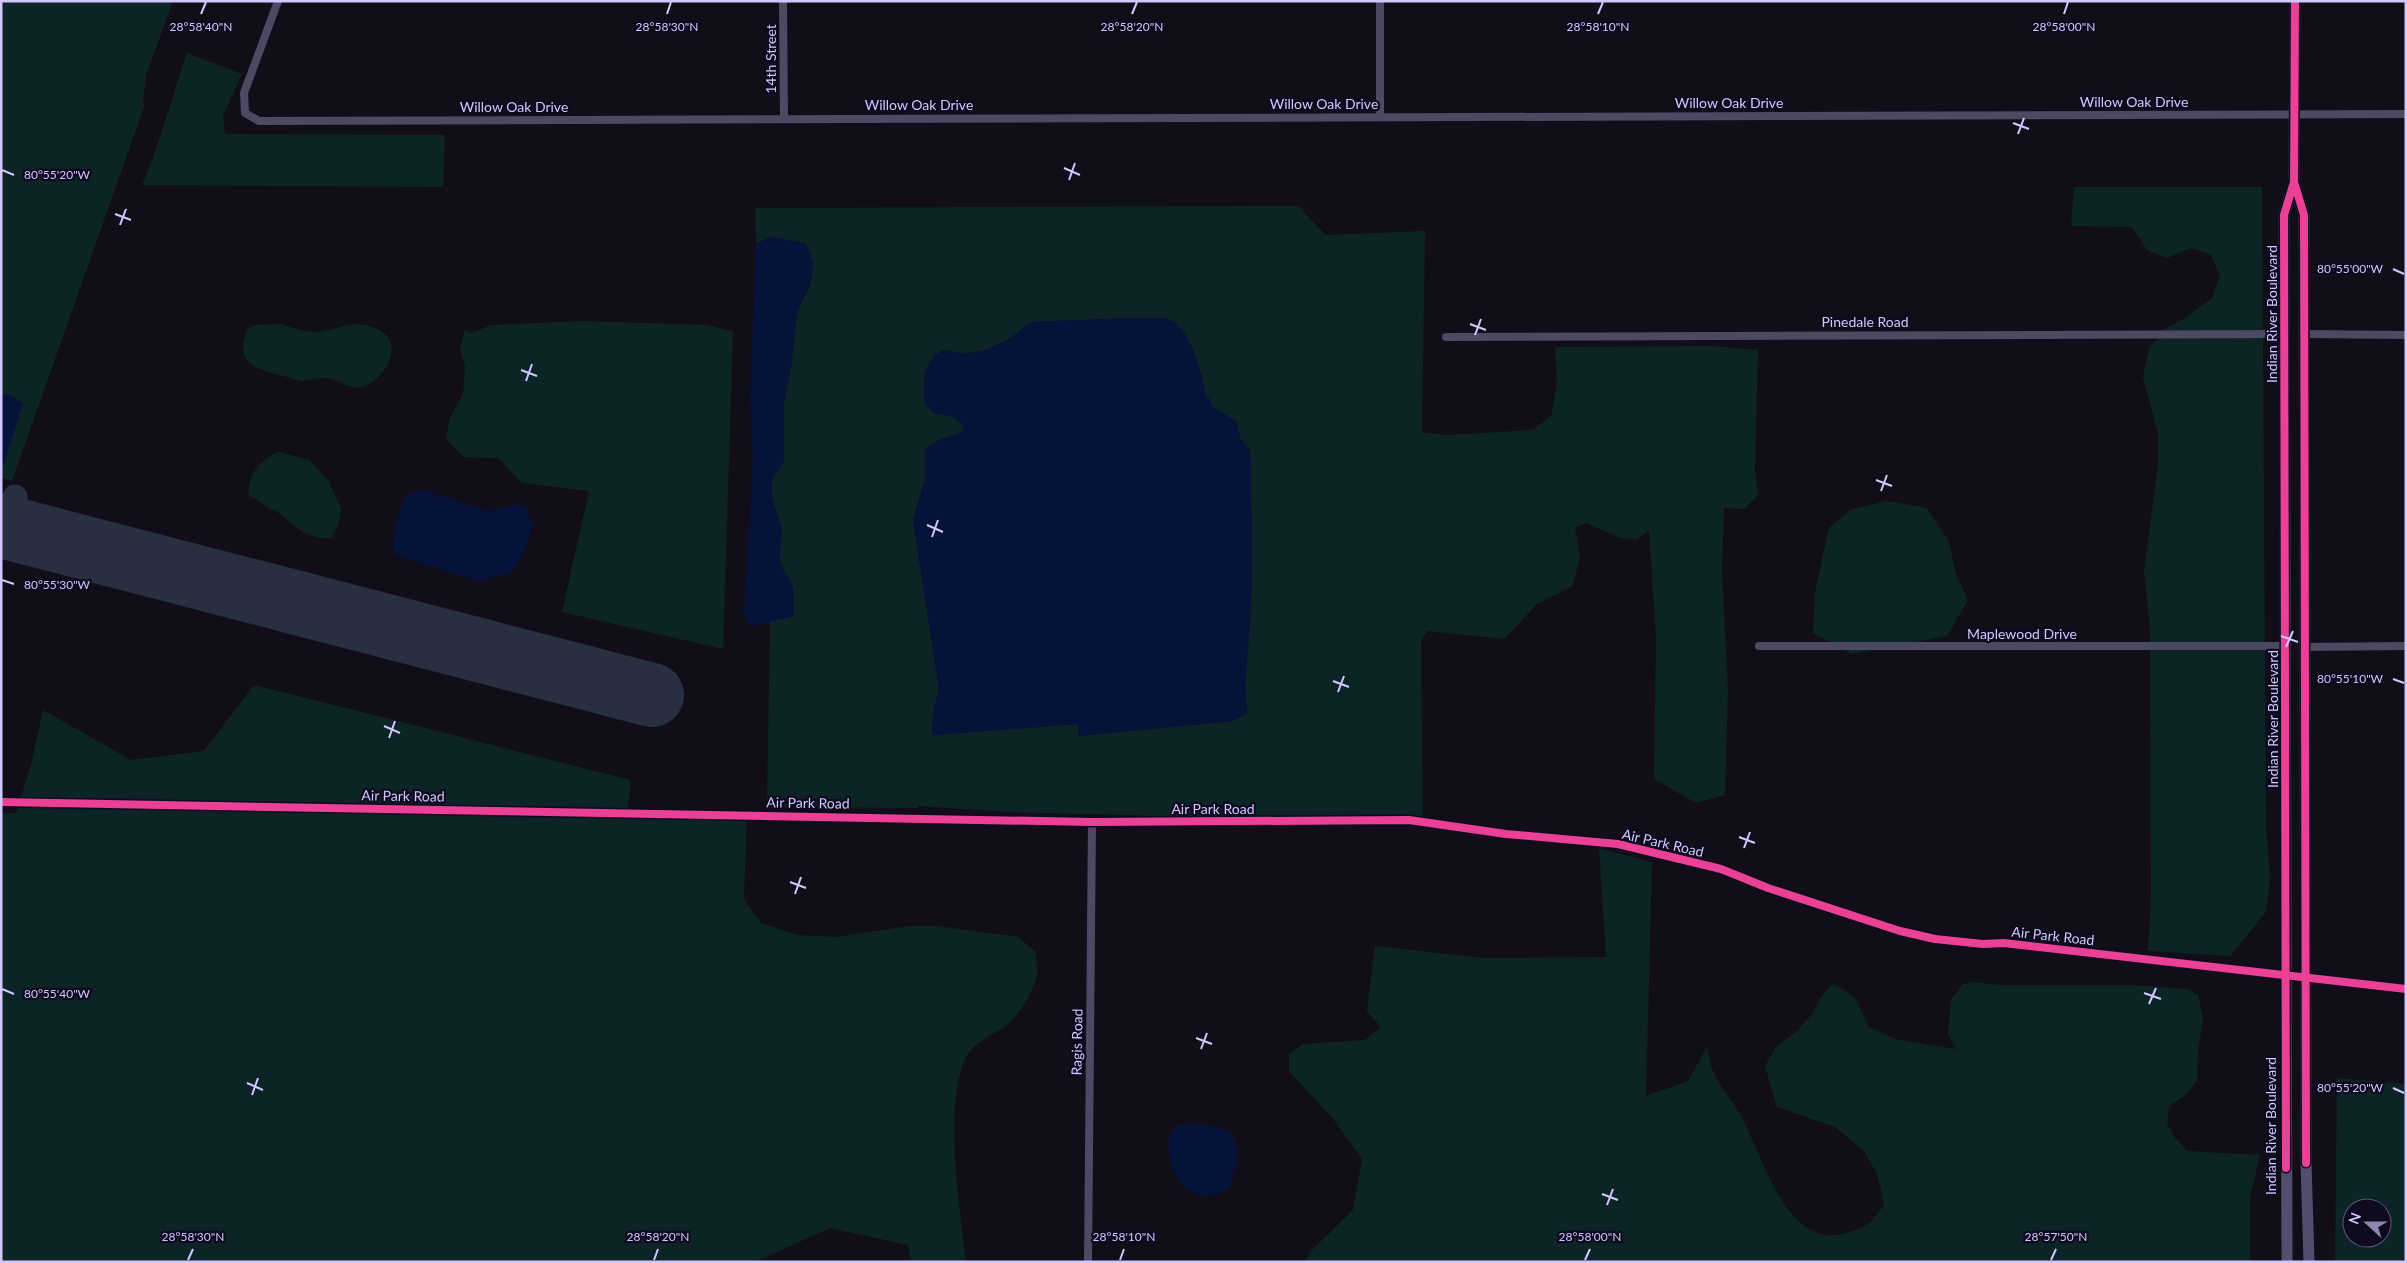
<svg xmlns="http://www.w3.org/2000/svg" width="2407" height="1263" font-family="Lato,sans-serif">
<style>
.green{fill:#0d2427;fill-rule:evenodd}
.water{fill:#05133a}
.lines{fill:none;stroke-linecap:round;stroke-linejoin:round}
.taxiway{stroke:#282f40;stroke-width:25}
.runway{stroke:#282f40;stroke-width:64}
.street{stroke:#4c4963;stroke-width:8}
.secondary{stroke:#524f6e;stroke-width:11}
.cycleway-casing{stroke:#0f0a1e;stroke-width:11}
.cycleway{stroke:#ea4096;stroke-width:8}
.ticks{fill:none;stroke:#d2c7ff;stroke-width:2}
.labels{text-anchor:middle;stroke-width:4.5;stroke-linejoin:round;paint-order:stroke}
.street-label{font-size:14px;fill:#d2c7ff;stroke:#0f0a1e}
.ticks-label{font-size:12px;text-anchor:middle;fill:#d2c7ff;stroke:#0f0a1e;stroke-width:4.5;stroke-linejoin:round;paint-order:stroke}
</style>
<rect width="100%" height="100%" fill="#110e1a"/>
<g class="green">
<path d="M1,1H173L146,75L143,102L145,104L12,481L1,478L10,395H1Z"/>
<path d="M187,53L242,74L223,116L225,134L445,135L443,187L142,185C160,143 172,97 187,53Z"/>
<path d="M2074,187H2262L2266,827L2270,880L2266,912L2230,956L2148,951L2151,898L2150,631L2144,571L2158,465V433L2143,377L2149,349L2166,328L2187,317L2212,298L2220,276L2211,255L2191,248L2167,258L2147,250L2132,227L2071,226Z"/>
<path d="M1298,206L1326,235L1425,231L1422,432L1446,435L1533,430L1551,416L1557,384L1555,347L1713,346L1758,350L1755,469L1758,495L1744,509L1724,508L1722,571L1728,691L1725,795L1696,803L1654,779L1656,637L1649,531L1636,540L1618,537L1587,523L1575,527L1580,559L1572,586L1537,604L1504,639L1428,631L1421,639L1423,823L1011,812L918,806V808L782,807L767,803L770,621L793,616C794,607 795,593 792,585C788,575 780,568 780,557C779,547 783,535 781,526C773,499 762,485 784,462V402L791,367L797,311L810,285L813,262L771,237L756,244L755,208ZM1132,318C1143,319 1157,317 1167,319C1191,326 1202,375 1206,397L1209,398L1211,405L1236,422L1240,438L1250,451L1252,544L1251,608L1245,686L1247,713L1233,721L1078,736L1079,724L932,735L933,714L939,688L913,520L925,480V450C939,436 947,440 963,431V424L952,416L933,413L943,350L964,354L987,350L1011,338L1030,322Z"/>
<path d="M583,321L705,325L733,331L723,649L562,612L589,491L522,483L498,458L463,457L446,439L449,420L463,394L465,367L460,349L465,330L472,333L491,325Z"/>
<path d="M280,324C291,327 303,332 314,332C337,331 353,317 377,329C407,342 385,382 361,387C350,390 339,380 328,378C319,377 310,381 302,381C294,380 286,376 279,375C252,368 235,362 247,330L254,325Z"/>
<path d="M279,452L309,460L328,480L341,508L340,520L332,538C307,541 293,524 275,510L270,509L249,495C246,477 262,456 279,452Z"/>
<path d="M1887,501L1927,508L1949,542L1956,575L1968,600L1947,636L1852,654L1813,633L1815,592L1829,528L1852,509Z"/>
<path d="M254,685L631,780L627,814H747L744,899L761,923L797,935L836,937L909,926H937L1018,937L1036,952C1036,959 1038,967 1037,975C1035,989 1018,1017 1006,1026C990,1036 971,1043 964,1062C944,1111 960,1209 966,1262H911L908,1245L830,1228L755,1262H1V813H16L31,765L43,710L131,760L204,751Z"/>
<path d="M1599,848L1652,862L1646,1096L1688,1081L1708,1045C1708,1077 1727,1091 1741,1116C1761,1152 1786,1248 1842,1234C1865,1228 1870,1225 1884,1205L1878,1176L1864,1151L1835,1127L1777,1107L1765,1066L1776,1047L1797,1031L1812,1014L1822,996L1833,983L1855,998L1869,1027L1895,1039L1956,1049L1948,1034L1951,999L1963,984L1974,982L1999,985H2133L2187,989L2198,995L2203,1019L2198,1051L2197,1080L2187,1094L2169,1106L2167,1124L2175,1138L2187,1151L2260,1155L2250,1197V1262H1304L1312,1250L1353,1210L1362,1159L1334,1120L1289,1071V1054L1303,1044L1365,1040L1381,1027L1367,1011L1375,946L1484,958L1606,957Z"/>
<path d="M2337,1078L2406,1084V1262H2335ZM2352,1208H2382V1238H2352Z"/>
</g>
<g class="water">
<path d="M771,237L806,243L813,262L812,278L797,311L791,367L784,402V462C762,485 773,499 781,526C783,535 779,547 780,557C780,568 788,575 792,585C795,593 794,607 793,616L753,626L746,622L744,611L753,461L750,400L756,244Z"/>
<path d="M1132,318C1143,319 1157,317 1167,319C1191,326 1201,375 1206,397L1209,398L1211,405L1236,422L1240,438L1250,451L1252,544L1251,608L1245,686L1247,713L1233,721L1078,736V724L932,735L933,714L939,688L913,520L925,480V450C939,436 947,440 963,431V425L952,416L934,413L924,403C924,381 921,363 943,350L964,354L987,350L1011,338L1030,322Z"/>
<path d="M1,395H10L23,403L4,464L1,463Z"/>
<path d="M422,490L490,511L517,504L526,507L532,524L530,535L522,556L510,573L479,581L395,555C390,546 399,507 405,498C409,493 416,491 422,490Z"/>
<path d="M1197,1124C1244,1127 1241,1149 1230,1186C1193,1216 1159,1168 1171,1131L1181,1125Z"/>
</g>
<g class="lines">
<path class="taxiway" d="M5,527L15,497"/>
<path class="runway" d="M1,526L652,695"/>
<g class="street">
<path d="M278,1L244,93L245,113L259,121L2406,114"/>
<path d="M783,1L784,118"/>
<path d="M1380,1V116"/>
<path d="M2304,334L2406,335"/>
<path d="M1446,337L2284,334"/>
<path d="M1759,646H2285"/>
<path d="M2304,647L2406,646"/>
<path d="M1,802L1092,822L1409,820L1506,834L1618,844L1721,869L1768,888L1900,931L1935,939L1983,944L2004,943L2406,989"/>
<path d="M1088,1262L1092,822"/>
</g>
<g class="secondary">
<path d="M2295,1L2294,182L2304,215L2306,1163L2309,1262"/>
<path d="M2287,1262L2284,215L2294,183"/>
</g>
<defs>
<g id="cycleway">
<path d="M2295,1L2294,182L2304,215L2306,1163"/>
<path d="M1,802L1092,822L1409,820L1506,834L1618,844L1721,869L1768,888L1900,931L1935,939L1983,944L2004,943L2406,989"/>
<path d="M2286,1168L2284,215L2294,182"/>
</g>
</defs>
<use href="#cycleway" class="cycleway-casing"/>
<use href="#cycleway" class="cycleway"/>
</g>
<path class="ticks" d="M201,14L206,2M667,14L671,2M1132,14L1137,2M1598,14L1603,2M2064,14L2068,2M2013,123L2029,129M2018,134L2024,118M1064,168L1080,175M2,170L14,175M1069,180L1075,163M115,214L131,220M120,225L126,209M2393,269L2404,274M1470,324L1486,330M1475,335L1481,319M521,370L537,376M526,381L532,364M1876,480L1892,486M1881,491L1887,475M927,525L943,532M932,537L938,520M2,580L14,584M2281,636L2298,642M2286,647L2293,631M2393,679L2404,683M1333,681L1349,687M1338,692L1344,676M384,726L400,733M389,738L395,721M1739,837L1755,843M1744,848L1750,832M790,882L806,888M795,894L801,877M2,989L14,994M2144,993L2161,999M2149,1004L2156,988M1196,1038L1212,1044M1201,1049L1207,1033M247,1083L263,1090M2393,1088L2404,1093M252,1095L258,1078M1602,1194L1618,1200M1607,1205L1613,1189M188,1260L193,1249M654,1260L658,1249M1120,1260L1124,1249M1585,1260L1590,1249M2051,1260L2056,1249"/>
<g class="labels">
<g class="street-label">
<text transform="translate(771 59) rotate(-90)" y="5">14th Street</text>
<text x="2134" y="107">Willow Oak Drive</text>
<text x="1729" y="108">Willow Oak Drive</text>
<text x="1324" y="109">Willow Oak Drive</text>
<text x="919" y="110">Willow Oak Drive</text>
<text x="514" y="112">Willow Oak Drive</text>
<text transform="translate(2272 314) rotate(-90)" y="5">Indian River Boulevard</text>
<text x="1865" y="327">Pinedale Road</text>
<text x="2022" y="639">Maplewood Drive</text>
<text transform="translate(2273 719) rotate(-90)" y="5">Indian River Boulevard</text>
<text transform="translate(403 796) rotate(1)" y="5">Air Park Road</text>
<text transform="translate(808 803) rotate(1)" y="5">Air Park Road</text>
<text x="1213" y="814">Air Park Road</text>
<text transform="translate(1663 843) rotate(13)" y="5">Air Park Road</text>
<text transform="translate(2053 936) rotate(6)" y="5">Air Park Road</text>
<text transform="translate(1077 1042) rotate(-89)" y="5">Ragis Road</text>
<text transform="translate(2271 1126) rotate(-90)" y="5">Indian River Boulevard</text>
</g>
</g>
<g class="ticks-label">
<text x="667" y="31">28°58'30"N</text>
<text x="1132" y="31">28°58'20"N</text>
<text x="1598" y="31">28°58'10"N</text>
<text x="2064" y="31">28°58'00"N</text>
<text x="201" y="31">28°58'40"N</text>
<text x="57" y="179">80°55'20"W</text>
<text x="2350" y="273">80°55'00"W</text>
<text x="57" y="589">80°55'30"W</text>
<text x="2350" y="683">80°55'10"W</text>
<text x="57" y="998">80°55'40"W</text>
<text x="2350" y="1092">80°55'20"W</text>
<text x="193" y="1241">28°58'30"N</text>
<text x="658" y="1241">28°58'20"N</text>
<text x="1124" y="1241">28°58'10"N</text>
<text x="1590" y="1241">28°58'00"N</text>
<text x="2056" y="1241">28°57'50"N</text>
</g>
<rect width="2407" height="1263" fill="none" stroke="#d2c7ff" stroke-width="5"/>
<g transform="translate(2367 1223) rotate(291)"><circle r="24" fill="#0f0a1e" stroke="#5d5678"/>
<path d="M0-4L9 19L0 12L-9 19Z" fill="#8e86af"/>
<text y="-8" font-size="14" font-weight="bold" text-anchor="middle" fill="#d2c7ff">N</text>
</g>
</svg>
